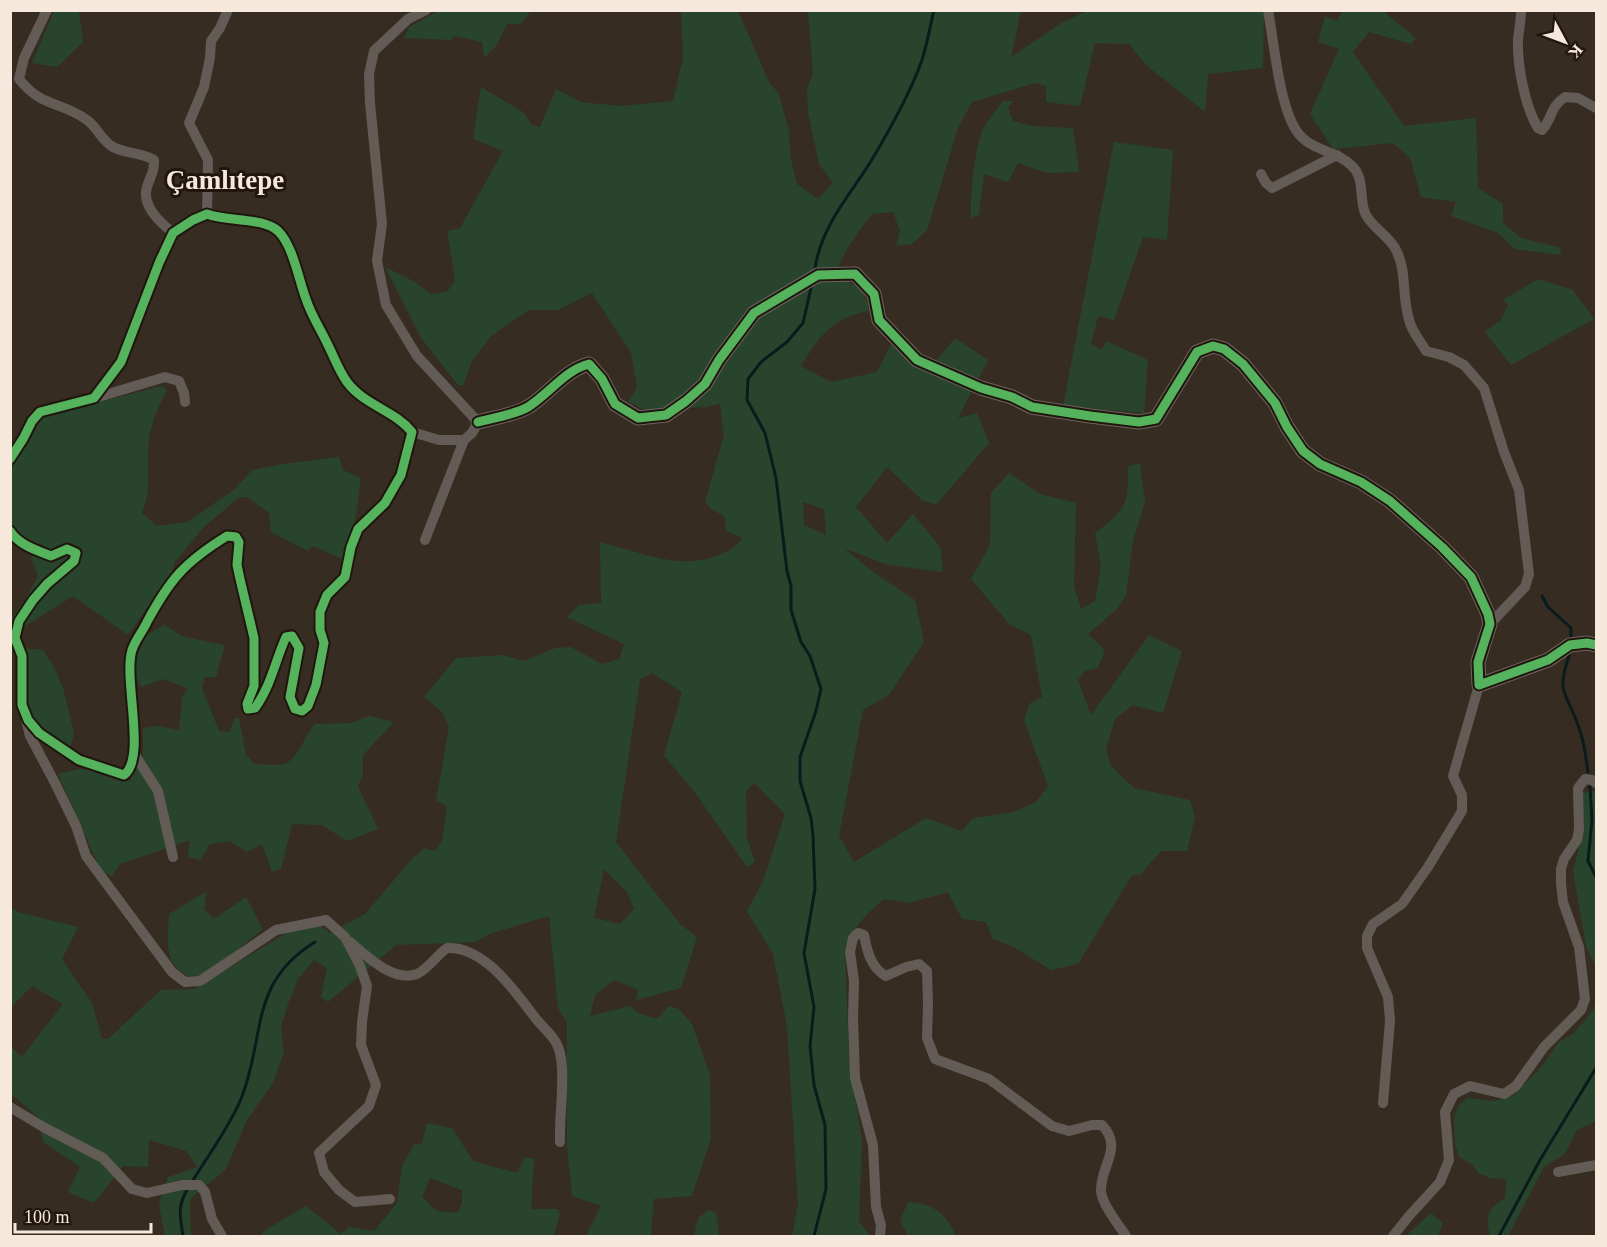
<svg xmlns="http://www.w3.org/2000/svg" width="1607" height="1247" font-family="Georgia,serif">
<style>
.green{fill:#29442d;fill-rule:evenodd}
.lines{fill:none;stroke-linecap:round;stroke-linejoin:round}
.stream{stroke:#0a1b1d;stroke-width:3}
.street{stroke:#625b56;stroke-width:10}
.secondary{stroke:#6d645e;stroke-width:15}
.cycleway-casing{stroke:#20160e;stroke-width:13}
.cycleway{stroke:#56b35d;stroke-width:9}
.labels{text-anchor:middle;stroke-width:6;stroke-linejoin:round;paint-order:stroke}
.district-label{font-size:27px;font-weight:bold;fill:#f7e8dc;stroke:#20160e}
</style>
<rect width="100%" height="100%" fill="#372c21"/>
<g class="green">
<path d="M54,11H79L83,42L57,67L32,63Z"/>
<path d="M438,11V10L531,11L521,24H507L496,46L484,58L482,42L454,36L451,40L404,38L409,27Z"/>
<path d="M678,11H738L769,82L779,94L789,131L791,160L797,184L818,199L833,183L819,164L808,113L807,89L813,73L808,11H1023L1020,15L1011,57L1063,22L1087,11H1264L1263,68L1208,74L1205,112L1146,65L1129,44L1095,43L1080,106L1046,102V86L1035,83L972,102L958,128L927,230L912,244L896,246L900,231L893,212L872,214C856,235 841,254 834,280C853,280 867,291 869,311C832,318 820,335 801,366L831,382L877,372L891,344L917,367L929,370L955,338L988,360L958,418L977,413L989,443L936,505L922,500L887,467L856,507L887,543L913,514L941,548L943,572L888,565L844,548L876,574L915,600L924,642L889,695L863,710L839,836L854,862L926,818L962,831L973,818L1014,812L1036,802L1048,786L1024,720L1029,704L1042,697L1031,635L1010,625L971,579L990,545L991,493L1009,473L1040,494L1076,503L1074,586L1081,609L1095,601L1101,565L1095,533C1126,510 1129,504 1128,466L1140,463L1145,502L1133,541L1126,596L1117,609L1088,634L1105,650L1098,668L1085,671L1078,680L1091,715L1149,635L1182,651L1163,713L1132,705L1115,719L1106,749L1111,766L1134,788L1190,800L1195,817L1187,851H1161L1140,875H1132L1078,964L1051,970L1012,946L993,939L986,922L962,919L948,892L909,903L884,899C868,912 853,927 845,947L849,1056L862,1141L859,1222L871,1236H792L798,1204L787,1026L773,954L747,911L763,881L785,814L754,783L746,791L747,838L755,862L747,867L694,791L664,756L682,692L652,673L640,679L616,842L680,924L697,937L681,988L636,1000L638,990L614,980L595,995L590,1016L630,1006L638,1013L657,1019L669,1006L679,1009L692,1024L710,1075L711,1138L692,1196L654,1199L651,1236H586L601,1206L572,1196L567,1147V1023L558,1008L549,916L489,934L476,942L396,945L328,1002L321,997L327,968L314,960L298,979L288,1004L281,1027L284,1052L273,1083L247,1120L226,1169L190,1199L191,1236H165L159,1204L168,1177L197,1167L186,1151L149,1140L148,1167L123,1166L94,1203L68,1192L80,1167L43,1142L38,1117L10,1093L11,1047L22,1057L63,1004L32,986L11,1007V907L18,912L78,927L62,959L92,1003L102,1039H108L161,990L194,989L288,932L319,925L330,933L365,914L411,860L424,848L435,851L442,841L447,806L436,801L449,727L442,712L424,697L456,658L503,655L524,661L555,648L571,647L602,664L619,659L624,644L567,617L579,605L601,603L600,542C624,548 654,559 678,561C699,563 731,555 743,538L726,531L725,517L711,509L705,502L724,435L720,404L705,407L645,410L628,402L637,388L631,353L592,293L558,310H529L491,336L472,361L463,386L458,385L421,338L385,267L415,282L431,294L447,292L455,281L447,231L460,228L503,151L473,139L481,87L523,112L532,125L540,127L556,89L581,102L620,106L673,101L683,58L681,13ZM803,502L824,509L826,535L804,525ZM604,869L627,892L634,909L620,924L594,918Z"/>
<path d="M1343,11H1383L1416,38L1411,44L1369,32L1353,52L1404,126L1476,118L1478,188L1503,204V223L1521,238L1561,248L1560,255L1515,249L1498,233L1451,216L1456,202L1421,197L1410,158L1393,143L1333,149L1310,114L1339,49L1318,42L1325,16L1336,21Z"/>
<path d="M1003,101H1013L1008,108L1013,121L1032,126L1073,128L1079,172L1047,173L1018,163L1008,182L984,174L979,215L971,218C970,195 974,159 980,137C984,123 995,112 1003,101Z"/>
<path d="M1114,142L1173,150L1167,240L1143,237L1114,320L1098,316L1091,344L1102,350L1106,341L1148,360L1144,413L1063,406Z"/>
<path d="M1538,279L1573,290L1594,319L1511,365L1485,332L1501,320L1508,305L1503,300Z"/>
<path d="M162,386L167,390C157,409 148,429 148,452C147,477 152,487 142,513L157,526L187,522L234,490L252,470L283,464L339,457L343,470L361,478L354,529L342,559L313,546L308,551L271,532L269,513L247,497L238,498L202,529L175,562L172,572L128,635L73,596L11,635V618L24,602L38,576L31,558L42,545L20,537L11,525V470L40,417Z"/>
<path d="M164,625L184,637L225,645L216,677H205L202,688L219,731L229,732L235,718H239L246,755L255,764C263,764 276,766 284,764C300,758 304,735 315,724L351,723L369,716L394,722L363,755V775L358,786L378,829L347,841L322,825L292,824L281,869L272,872L262,844L247,852L229,841L210,844L200,860L188,857L190,840L120,864L112,876L101,871L58,774C71,771 85,766 98,770C113,776 111,780 130,781L143,754V728L157,726L179,730L182,697L188,689L164,679L141,687L134,674L137,656L147,635Z"/>
<path d="M25,648L43,650L53,665L63,688L74,734L70,748L37,725L29,711Z"/>
<path d="M1596,791V980L1595,966L1586,946L1573,871L1584,829L1582,793Z"/>
<path d="M207,891L204,909L214,919L246,897L263,929C248,940 213,972 198,976C182,979 172,965 169,951C166,940 169,925 169,914Z"/>
<path d="M1596,998V1121L1577,1130L1565,1154L1544,1167L1508,1236H1490C1485,1217 1487,1208 1505,1198L1506,1179L1490,1178L1478,1173L1473,1165L1459,1157L1455,1144L1454,1117L1459,1105L1467,1098L1495,1101L1514,1095L1540,1069L1559,1042L1573,1034L1593,1010Z"/>
<path d="M427,1123L452,1128L473,1161L517,1173L525,1157L534,1159L531,1209H557L560,1214L554,1236H261L264,1231L306,1206L341,1234L349,1227L374,1231L397,1203L402,1166L414,1144H422ZM430,1178L462,1190V1202L458,1213L437,1211L422,1197Z"/>
<path d="M908,1202C935,1205 944,1211 956,1236H908L900,1221Z"/>
<path d="M709,1210L716,1213L719,1236H694L698,1218Z"/>
<path d="M1431,1213L1443,1223L1438,1236H1410L1408,1234Z"/>
</g>
<g class="lines">
<g class="stream">
<path d="M815,268C823,220 854,192 877,151C894,122 911,91 922,60C927,44 930,27 934,10"/>
<path d="M811,288L803,323L787,342L761,362L748,379L747,400L765,433L776,478L787,571L791,586V610L801,642L810,656L821,689L816,711L800,757V781L811,818L813,836L815,889L804,953L814,1007L810,1046L814,1085L825,1125L826,1189L814,1236"/>
<path d="M1542,596L1548,607L1571,628V636"/>
<path d="M1570,653C1556,693 1565,690 1578,725C1584,740 1586,756 1588,772"/>
<path d="M1590,787L1592,820L1588,861L1596,877"/>
<path d="M192,1182C208,1155 229,1128 241,1099C266,1037 248,983 315,942"/>
<path d="M183,1236C180,1215 177,1207 188,1188"/>
<path d="M1499,1236L1540,1160L1596,1068"/>
</g>
<g class="street">
<path d="M47,10L24,58L19,79C42,108 61,101 87,120C97,127 102,141 113,147C126,154 141,152 154,160C155,172 150,176 147,187C141,206 161,223 173,233"/>
<path d="M1268,10C1274,42 1279,104 1296,130C1310,152 1335,149 1352,166C1365,178 1359,199 1365,213C1371,227 1387,234 1395,248C1408,271 1401,298 1410,323C1413,333 1421,342 1426,351L1449,357L1464,365L1484,388L1504,452L1519,490L1529,574L1525,587L1490,624"/>
<path d="M1521,10C1521,20 1519,30 1518,39C1517,65 1525,107 1538,128L1542,130C1553,118 1549,108 1565,97L1578,98L1596,108"/>
<path d="M1261,174L1266,183L1272,188L1337,155"/>
<path d="M207,214L208,160L189,123L204,87L210,58L211,41L220,28L228,10"/>
<path d="M95,398L165,377L179,381L184,393L185,402"/>
<path d="M412,432L439,440H464L472,433L478,422L417,356L386,305L377,261L382,224L370,103L369,74L374,51L408,19L426,10"/>
<path d="M10,459L23,439L32,421L40,412L94,398L121,362L159,263L173,233L193,220L207,214C228,222 262,217 278,231C293,245 299,281 306,299C311,315 321,330 328,345C334,357 339,371 347,382C364,405 394,410 412,432L401,475L385,503L358,529L351,547L345,577L327,595L320,612V630L324,643L316,685L308,706L302,711L295,709L290,697L299,648L292,636L286,637C275,661 271,686 255,708L248,709L247,704L254,686V638L240,579L237,565L239,542L236,537L227,536C185,562 170,579 147,622C143,631 135,640 132,650C123,679 147,758 124,775L79,760L39,733L28,720L22,705V656L15,638L19,621L33,600L47,584L74,561L76,553L67,549L51,556C36,550 19,545 10,531"/>
<path d="M425,540L464,440"/>
<path d="M26,720L30,736L55,783L76,826L86,856L172,972L185,982L200,981L276,930L326,920L345,937L360,966L367,986L362,1022L361,1045L376,1085L369,1106L319,1153L324,1172L339,1190L355,1202L390,1199"/>
<path d="M133,752L158,791L173,857"/>
<path d="M350,942C366,956 394,983 417,974C428,969 437,955 447,948C485,946 516,993 537,1020C549,1034 558,1039 561,1058C565,1081 559,1117 560,1142"/>
<path d="M1383,1103L1390,1021L1388,997L1367,948V936L1373,924L1402,904L1428,867L1462,811V795L1453,776L1479,685"/>
<path d="M10,1107L45,1128L103,1158L132,1189L147,1193L182,1185H199L205,1192L212,1219L222,1236"/>
<path d="M1558,1172L1596,1165"/>
<path d="M880,1236L881,1225L876,1207L873,1145L855,1078L853,1018L854,981L850,952L853,938L858,933L864,935C867,951 871,968 886,976L906,967L919,964L927,971L928,1004L927,1038L935,1059L989,1079L1052,1126L1069,1131L1092,1125H1102C1124,1148 1100,1166 1101,1191C1102,1205 1119,1225 1126,1236"/>
<path d="M1393,1236L1409,1216L1440,1182L1449,1160L1445,1112L1454,1094L1470,1086L1504,1094L1516,1086L1544,1047L1581,1010L1585,999L1579,947L1563,902L1561,883V869L1564,859L1577,840L1579,829L1578,788L1585,779L1592,780L1596,783"/>
</g>
<path class="secondary" d="M478,422C493,418 514,415 528,407C549,394 565,370 589,364L602,379L615,404L638,418L666,415L686,401L705,384L719,360L754,313L818,275L855,274L874,294L879,320L917,360L981,388L1012,397L1032,407L1090,416L1139,422L1156,419L1197,352L1213,346L1224,349L1243,364L1275,403L1287,427L1303,451L1320,464L1361,482L1390,501L1442,547L1471,577L1488,614L1490,624L1478,662L1479,685L1548,660L1570,645L1587,643L1596,645"/>
<defs>
<g id="cycleway">
<path d="M478,422C493,418 514,415 528,407C549,394 565,370 589,364L602,379L615,404L638,418L666,415L686,401L705,384L719,360L754,313L818,275L855,274L874,294L879,320L917,360L981,388L1012,397L1032,407L1090,416L1139,422L1156,419L1197,352L1213,346L1224,349L1243,364L1275,403L1287,427L1303,451L1320,464L1361,482L1390,501L1442,547L1471,577L1488,614L1490,624L1478,662L1479,685L1548,660L1570,645L1587,643L1596,645"/>
<path d="M10,459L23,439L32,421L40,412L94,398L121,362L159,263L173,233L193,220L207,214C228,222 262,217 278,231C293,245 299,281 306,299C311,315 321,330 328,345C334,357 339,371 347,382C364,405 394,410 412,432L401,475L385,503L358,529L351,547L345,577L327,595L320,612V630L324,643L316,685L308,706L302,711L295,709L290,697L299,648L292,636L286,637C275,661 271,686 255,708L248,709L247,704L254,686V638L240,579L237,565L239,542L236,537L227,536C185,562 170,579 147,622C143,631 135,640 132,650C123,679 147,758 124,775L79,760L39,733L28,720L22,705V656L15,638L19,621L33,600L47,584L74,561L76,553L67,549L51,556C36,550 19,545 10,531"/>
</g>
</defs>
<use href="#cycleway" class="cycleway-casing"/>
<use href="#cycleway" class="cycleway"/>
</g>
<g class="labels">
<g class="district-label">
<text x="225" y="189">Çamlıtepe</text>
</g>
</g>
<rect width="1607" height="1247" fill="none" stroke="#f7e8dc" stroke-width="24"/>
<g transform="translate(1565 42) rotate(131)" stroke="#20160e" stroke-width="4.5" paint-order="stroke">
<path d="M0-4.5L10 22L0 15L-10 22Z" fill="#f7e8dc"/>
<text y="-9" font-size="16" font-weight="bold" text-anchor="middle" fill="#f7e8dc">K</text>
</g>
<path d="M15 1223v9h136v-9" fill="none" stroke="#f7e8dc" stroke-width="3"/>
<text x="24" y="1223" font-size="18" fill="#f7e8dc" stroke="#20160e" stroke-width="4.5" paint-order="stroke">100 m</text>
</svg>
